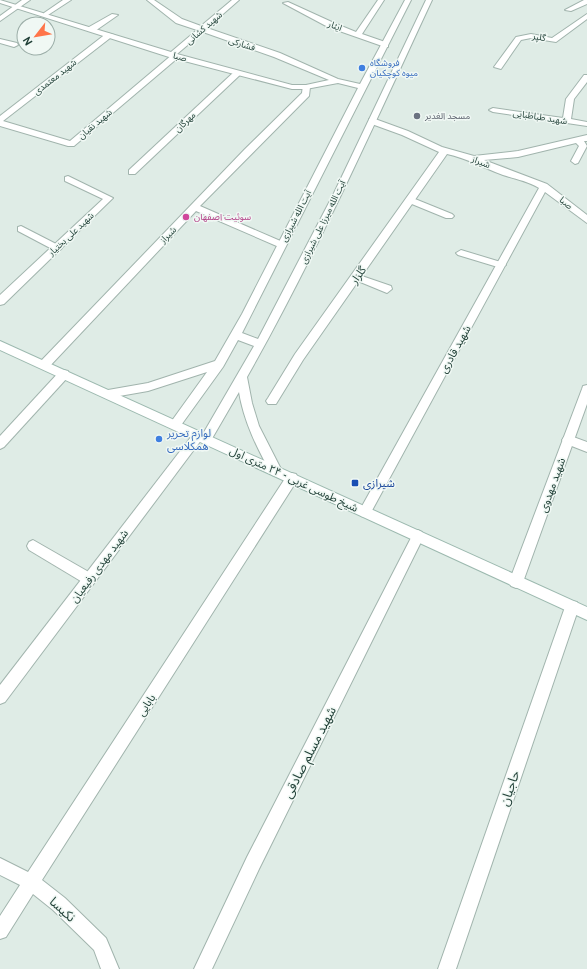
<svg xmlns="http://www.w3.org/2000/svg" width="587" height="969" font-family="Overpass,'Noto Sans Arabic',sans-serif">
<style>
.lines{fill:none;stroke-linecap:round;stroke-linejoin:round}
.service-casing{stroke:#a1b4ad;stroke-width:2}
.minor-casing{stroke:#a1b4ad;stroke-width:2}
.tertiary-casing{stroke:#a1b4ad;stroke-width:2}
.secondary-casing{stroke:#9cb9af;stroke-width:2}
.service{fill:#fff;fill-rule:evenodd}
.minor{fill:#fff;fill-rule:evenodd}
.tertiary{fill:#fff;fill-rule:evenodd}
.secondary{fill:#fff;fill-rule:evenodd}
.shop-dot{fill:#3f7fe0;stroke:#f0f8f4;stroke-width:1.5}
.worship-dot{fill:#6b7280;stroke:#f0f8f4;stroke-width:1.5}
.hotel-dot{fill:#d1479c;stroke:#f0f8f4;stroke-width:1.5}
.transit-dot{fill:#1a4fb4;stroke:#f0f8f4;stroke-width:1.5}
.labels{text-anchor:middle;stroke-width:3;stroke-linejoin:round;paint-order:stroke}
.far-street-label{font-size:9px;fill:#1e3e35;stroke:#f0f8f4}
.far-shop-label{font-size:9px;fill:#366cbe;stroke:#f0f8f4;text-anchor:start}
.far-worship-label{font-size:9px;fill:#5b616d;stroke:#f0f8f4;text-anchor:start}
.far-hotel-label{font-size:9px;fill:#b23c85;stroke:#f0f8f4;text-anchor:start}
.street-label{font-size:11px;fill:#1e3e35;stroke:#f0f8f4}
.shop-label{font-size:11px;fill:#366cbe;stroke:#f0f8f4;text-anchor:start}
.transit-label{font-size:11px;fill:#164399;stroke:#f0f8f4;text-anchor:start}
.near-street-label{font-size:13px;fill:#1e3e35;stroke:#f0f8f4}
</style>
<rect width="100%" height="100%" fill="#dfece6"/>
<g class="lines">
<defs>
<g id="service">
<path d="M410,197L452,214L454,216L452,218H446L407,202V198Z"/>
<path d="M21,226L60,246L62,248L60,250H54L18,231V227Z"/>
<path d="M461,250L504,263L506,265L501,268L458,255L456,253Z"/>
<path d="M356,274L391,286L392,289L387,293L353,279L351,277Z"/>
<path d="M568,435L587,442V452L564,443L562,440L564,437Z"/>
<path d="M33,540L94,575L95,579L94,583L89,585L84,583L29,550L27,546L29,542Z"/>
</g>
<g id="minor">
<path d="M22,0H30L0,21V16Z"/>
<path d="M63,0H71L48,15H44V13Z"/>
<path d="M378,0H384L362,34L388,43V47H385L328,27L283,3L288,2L334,23L356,32Z"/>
<path d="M584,0H587V4L571,11L565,10Z"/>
<path d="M112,14L118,15L95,31H89V27Z"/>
<path d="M587,14V19L556,42L531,38L521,40L501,69L494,67L516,37L531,34L552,38Z"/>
<path d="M107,33L114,35L3,121L70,141L173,54L180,56L74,146H68L0,126V116Z"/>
<path d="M0,39L17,43L18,45L14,47L0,43Z"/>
<path d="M235,71L242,73L135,174H129V170Z"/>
<path d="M584,75H587V82L574,99L571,119L587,122V126L493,112L489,110L493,108L563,118L566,99Z"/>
<path d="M303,85L310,87L309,96L200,206L285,243V247H279L196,211L48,368H40L39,365L40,362L245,149L302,93Z"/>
<path d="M369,119H375L408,131L442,147L474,156L518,151L587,135V141H584L587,146L578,163L575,164L571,161L579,146L576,143L518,157L484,160L547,184L587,215V223L545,192L369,516L365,517L361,516L359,512L361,508L539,188C527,181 515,179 503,175C484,168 466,158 447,154L303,360L276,404H268L266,401L268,398L295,354L439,152L402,135L369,123Z"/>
<path d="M68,176L113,198L4,304L0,305V295L103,199L65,181V177Z"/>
<path d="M64,370L68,371L69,374L68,377L4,447L0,449V436L60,371Z"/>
<path d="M587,385V404L523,582L521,586L516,588L511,586L509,582L582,389L583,386Z"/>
<path d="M198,431L202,433L204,436L202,439L5,702L0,704V685L194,433Z"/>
<path d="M292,473L296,474L298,478L296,482L42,880L65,898L106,938L119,969H101L94,950L53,910L33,894L6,937L0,939V916L20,885L0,875V858L28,872L288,474Z"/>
<path d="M418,530L422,532L424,536L422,540L259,869L212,969H194L247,857L414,532Z"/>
<path d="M572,601L577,602L579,607L456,969H438L565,607L567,602Z"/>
</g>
<path id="tertiary" d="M0,0L171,52L197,30L176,23L147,0H154L182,19L201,26L232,0H239L207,28L280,53L338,79L360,84L405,0H411L242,333L258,339L334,193L426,0H432C373,127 316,255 247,377L252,403L259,426L282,471L280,475L276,476L272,475C257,448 244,422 239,392L210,442L206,444L202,442L200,439L254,346L238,340L223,367L179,428H171L169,425L171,422L207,372L148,391L108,398L104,397L102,394L104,391L108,390L148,383L215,361L242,314L358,88L338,83L306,89H292L169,57L0,3ZM203,32L274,57L329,80L306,85H292L177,54Z"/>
<path id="secondary" d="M0,341L587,607V620L0,350Z"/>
</defs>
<use href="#service" class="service-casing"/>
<use href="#minor" class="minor-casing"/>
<use href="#tertiary" class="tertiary-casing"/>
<use href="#secondary" class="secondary-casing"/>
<use href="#service" class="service"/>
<use href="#minor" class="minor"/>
<use href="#tertiary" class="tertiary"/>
<use href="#secondary" class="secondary"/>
</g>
<g class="shop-dot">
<circle cx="362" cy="68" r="4"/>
<circle cx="159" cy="439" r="4"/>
</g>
<circle class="worship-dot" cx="417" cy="116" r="4"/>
<circle class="hotel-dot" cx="186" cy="217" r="4"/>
<rect class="transit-dot" x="351" y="479" width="8" height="8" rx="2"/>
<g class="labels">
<g class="far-street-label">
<text transform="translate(335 26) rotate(22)" y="3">ایثار</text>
<text transform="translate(204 28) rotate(-41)" y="3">شهید کشانی</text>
<text transform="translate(539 37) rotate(10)" y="3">گلپر</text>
<text transform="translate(242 44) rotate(18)" y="3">فشارکی</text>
<text transform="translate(180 57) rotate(15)" y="3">صبا</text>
<text transform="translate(55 77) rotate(-38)" y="3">شهید معتمدی</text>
<text transform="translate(540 117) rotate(9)" y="3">شهید طباطبایی</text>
<text transform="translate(185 122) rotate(-43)" y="3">مهرگان</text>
<text transform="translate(95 124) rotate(-40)" y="3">شهید نقیان</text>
<text transform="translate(481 162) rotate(21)" y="3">شیراز</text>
<text transform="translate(566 203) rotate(40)" y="3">صبا</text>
<text transform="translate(296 216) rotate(-63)" y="3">آیت الله شیرازی</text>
<text transform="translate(323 222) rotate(-64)" y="3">آیت الله میرزا علی شیرازی</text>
<text transform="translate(71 234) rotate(-43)" y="3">شهید علی بختیار</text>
<text transform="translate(168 235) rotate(-46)" y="3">شیراز</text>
</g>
<g class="far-shop-label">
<text x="370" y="66">فروشگاه<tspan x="370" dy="10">میوه کوچکیان</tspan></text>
</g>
<g class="far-worship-label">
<text x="425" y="119">مسجد الغدیر</text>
</g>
<g class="far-hotel-label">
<text x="194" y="220">سوئیت اصفهان</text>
</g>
<g class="street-label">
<text transform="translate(358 275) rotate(-55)" y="4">گلزار</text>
<text transform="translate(455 349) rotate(-61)" y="4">شهید قادری</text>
<text transform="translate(294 479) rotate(25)" y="4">شیخ طوسی غربی - ۲۴ متری اول</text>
<text transform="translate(552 485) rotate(-70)" y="4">شهید مهدوی</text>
<text transform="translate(99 566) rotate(-53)" y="4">شهید مهدی رفیعیان</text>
<text transform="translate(146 705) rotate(-57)" y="4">بابایی</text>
</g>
<g class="shop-label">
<text x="167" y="437">لوازم تحریر<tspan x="167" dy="13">همکلاسی</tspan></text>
</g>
<g class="transit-label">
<text x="363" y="487">شیرازی</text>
</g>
<g class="near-street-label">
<text transform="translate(309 752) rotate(-63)" y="5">شهید مسلم صادقی</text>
<text transform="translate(509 788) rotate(-71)" y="5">حاجیان</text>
<text transform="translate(63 909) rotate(42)" y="5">نکیسا</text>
</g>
</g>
<g transform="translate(36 36) rotate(239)"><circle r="19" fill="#f0f8f4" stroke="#9caea8"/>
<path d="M0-3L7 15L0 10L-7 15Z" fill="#ff754a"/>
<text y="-6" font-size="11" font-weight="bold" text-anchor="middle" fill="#1e3e35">N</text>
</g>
</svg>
